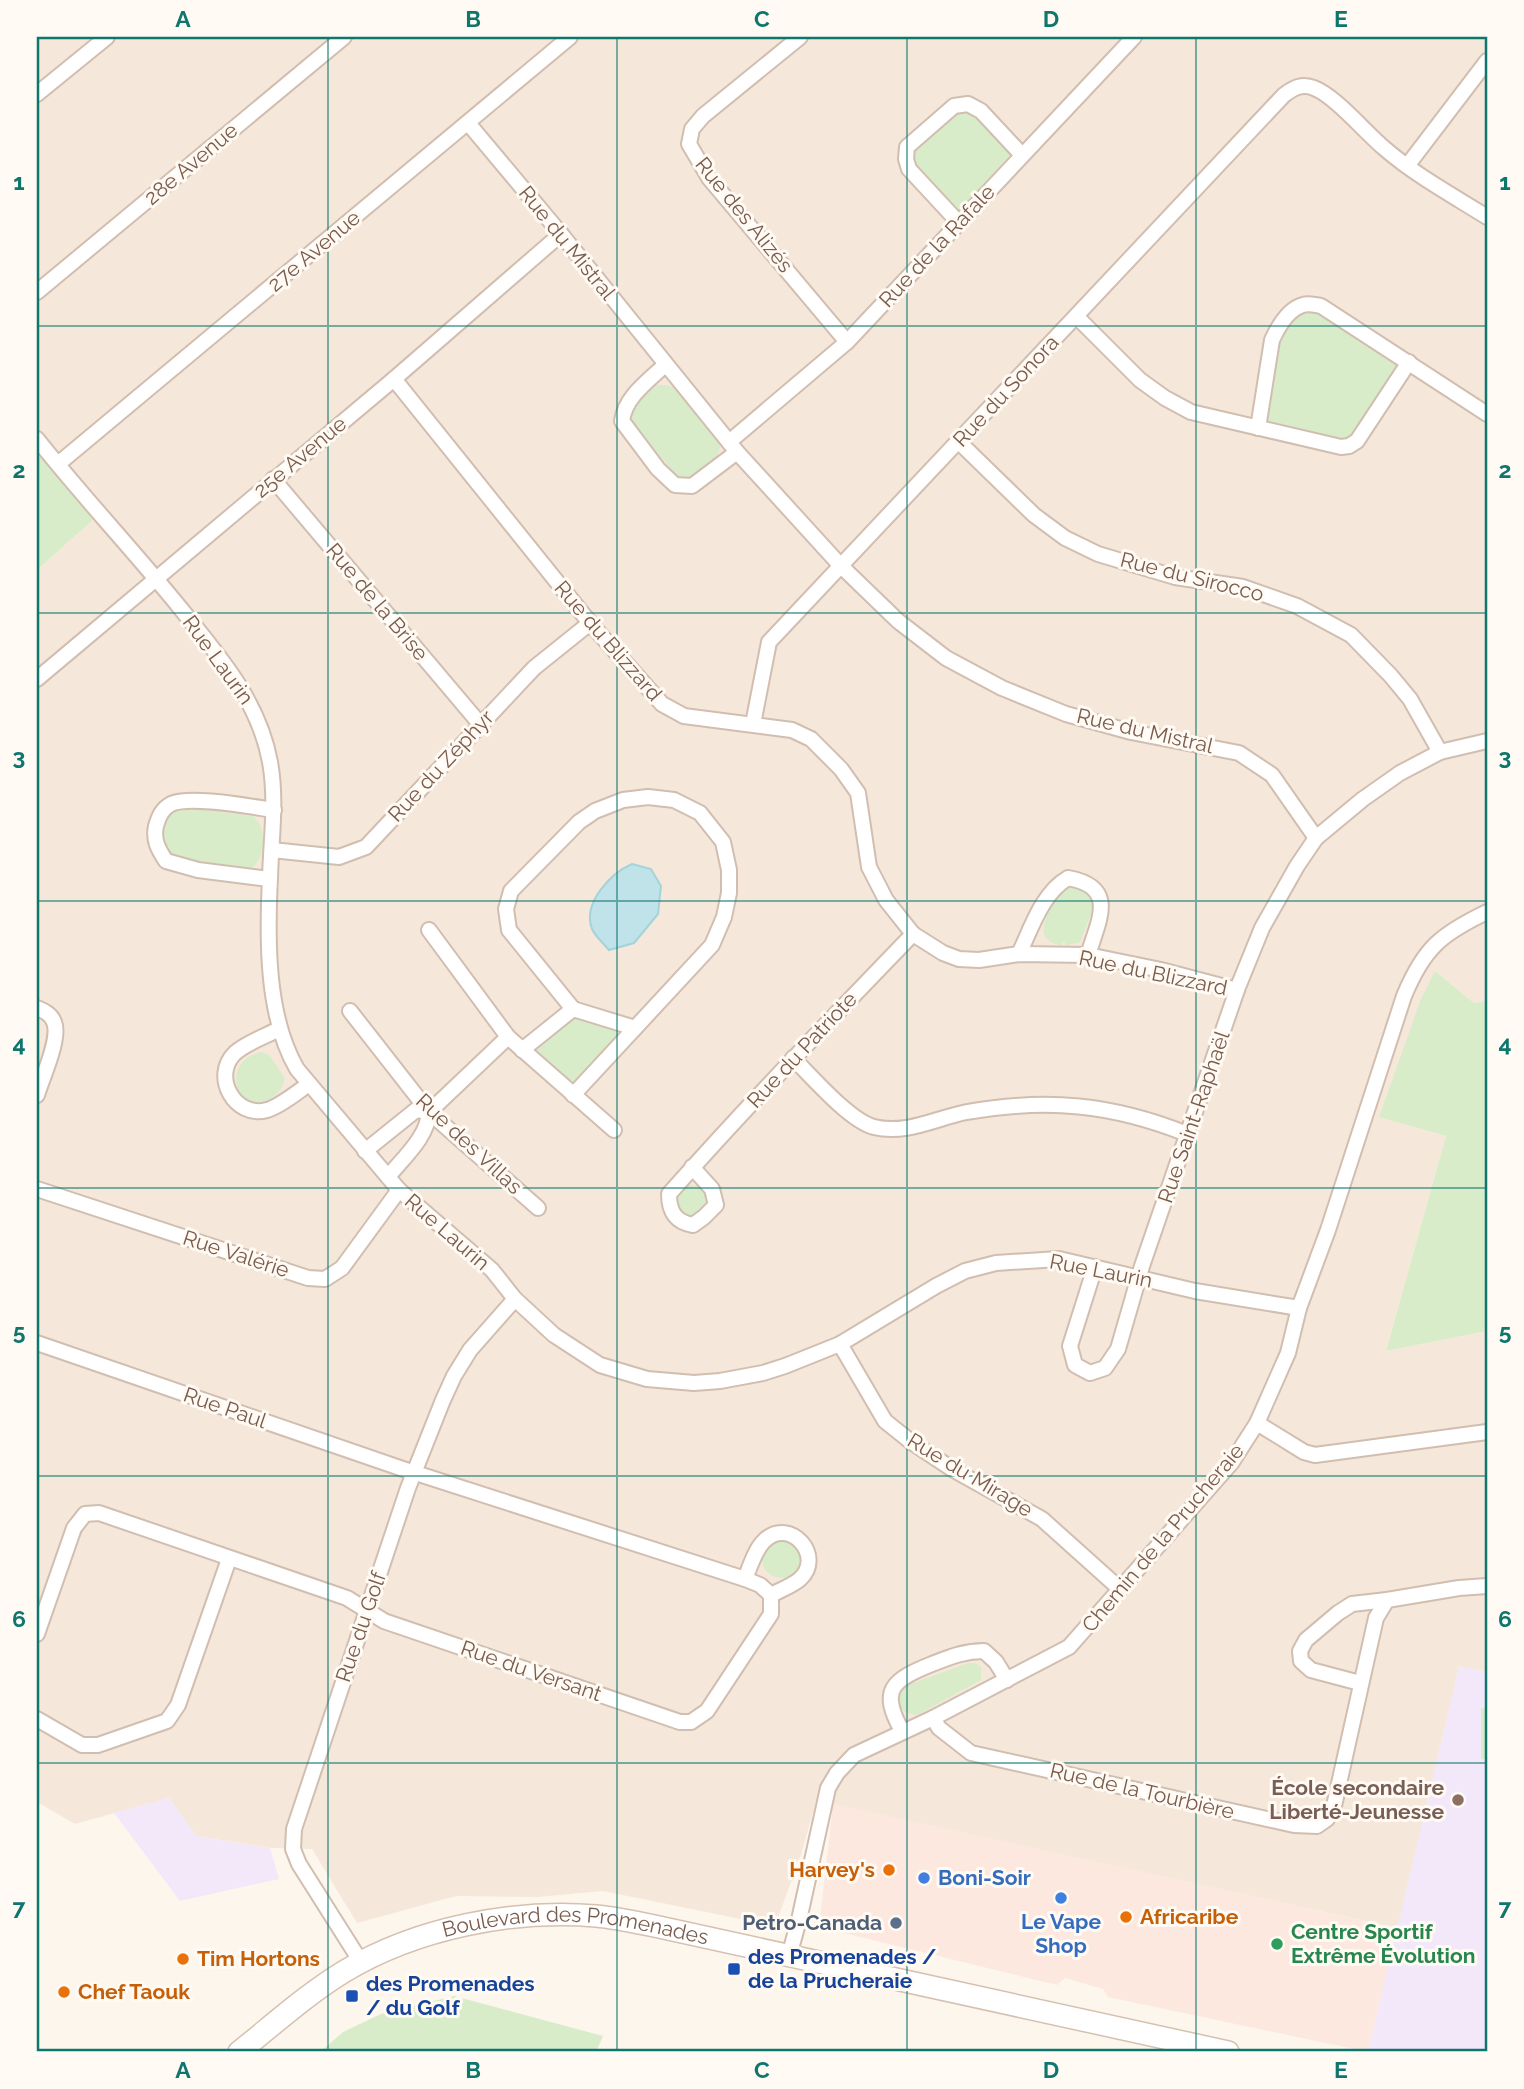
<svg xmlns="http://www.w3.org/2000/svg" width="1524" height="2089" font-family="Raleway,sans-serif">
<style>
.residential{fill:#f5e8da}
.commercial{fill:#fde8e0}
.education{fill:#f3e8fa}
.green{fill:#d8ecc9}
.water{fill:#bfe3e8;stroke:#a5d3da;stroke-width:2}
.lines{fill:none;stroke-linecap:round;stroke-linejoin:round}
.street-casing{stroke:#d1beb0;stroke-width:18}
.secondary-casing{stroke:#d6c0b0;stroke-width:24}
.street{stroke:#fff;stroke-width:14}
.secondary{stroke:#fff;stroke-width:21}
.grid{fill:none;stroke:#0f766e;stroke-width:2;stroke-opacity:0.55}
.education-dot{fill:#8d6e63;stroke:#fffaf3;stroke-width:2.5}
.food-dot{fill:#e8710a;stroke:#fffaf3;stroke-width:2.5}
.shop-dot{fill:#3f7fe0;stroke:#fffaf3;stroke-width:2.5}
.service-dot{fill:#5c6f8a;stroke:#fffaf3;stroke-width:2.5}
.leisure-dot{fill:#2e9e5b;stroke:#fffaf3;stroke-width:2.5}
.transit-dot{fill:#1a4fb4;stroke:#fffaf3;stroke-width:2.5}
.labels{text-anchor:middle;stroke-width:6;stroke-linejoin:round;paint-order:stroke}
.street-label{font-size:21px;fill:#7a5c4d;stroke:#fffaf3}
.education-label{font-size:21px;font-weight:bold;fill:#785e54;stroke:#fffaf3;text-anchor:end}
.food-label{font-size:21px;font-weight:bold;fill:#c56008;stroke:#fffaf3;text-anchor:start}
.shop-label{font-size:21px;font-weight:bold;fill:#366cbe;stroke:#fffaf3;text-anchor:start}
.service-label{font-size:21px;font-weight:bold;fill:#4e5e75;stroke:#fffaf3;text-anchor:end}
.leisure-label{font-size:21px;font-weight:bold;fill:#27864d;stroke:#fffaf3;text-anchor:start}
.transit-label{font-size:21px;font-weight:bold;fill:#164399;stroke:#fffaf3;text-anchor:start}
.neatline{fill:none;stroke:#0f766e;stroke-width:2.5}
.grid-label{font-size:23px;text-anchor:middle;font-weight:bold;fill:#0f766e}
</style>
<rect width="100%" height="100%" fill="#fdf6ec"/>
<path class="residential" d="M37,37H1487V1001L1474,1003L1435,971L1380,1117L1446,1136L1386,1351L1487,1331V1672L1459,1667L1398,1928L816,1801L801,1855L775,1926L603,1891L538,1897L456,1896L357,1923L312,1849L270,1848L196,1836L169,1798L75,1824L37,1802V570L95,518L37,447Z"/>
<path class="commercial" d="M833,1804L1398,1928L1368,2052L1108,1997L1103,1989L1065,1978L1057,1985L819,1927Z"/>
<g class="education">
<path d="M1459,1666L1487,1672V2052H1368Z"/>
<path d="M169,1798L196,1836L270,1848L279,1879L180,1901L114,1813Z"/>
</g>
<g class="green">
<path d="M968,104L1022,155L959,223L909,169L907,147Z"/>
<path d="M1321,306L1409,362L1349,446L1258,428L1272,340L1289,314Z"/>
<path d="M657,385H667L675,388L718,438L720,446L717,459L689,480L679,479L630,419L631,407Z"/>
<path d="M37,447L95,518L37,570Z"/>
<path d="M184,808L253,816C254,817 260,823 260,825C266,837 263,862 251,868L175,859C159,838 156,818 184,808Z"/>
<path d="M1073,886H1078L1093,897V909L1080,942L1065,946V942L1062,943V946L1050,942L1044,935C1041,919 1057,891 1073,886Z"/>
<path d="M1435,971L1474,1003L1487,1001V1331L1386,1351L1446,1136L1379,1117L1421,999Z"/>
<path d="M573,1009L635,1028L573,1095L522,1050Z"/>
<path d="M262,1052L269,1055L285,1078C283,1088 278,1095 269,1099C234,1115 220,1060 262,1052Z"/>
<circle cx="691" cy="1200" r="15"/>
<circle cx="781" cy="1559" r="19"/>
<path d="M968,1663H975L981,1667V1680L917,1715C907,1714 901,1711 897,1701L905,1686Z"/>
<rect x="1481" y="1708" width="6" height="51"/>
<path d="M454,1996L603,2036L596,2052H320L343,2032L381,2014Z"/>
</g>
<path class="water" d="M632,864L651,869L661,886L658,914L634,943L609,950C604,944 595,936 592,929C582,903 611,873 632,864Z"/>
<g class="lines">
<defs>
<g id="street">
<path d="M800,37L703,116L692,129L689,144L709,178L847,342"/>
<path d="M37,94L107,37"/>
<path d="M468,123L561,234L737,452L840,565L898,621L946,658L1002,688L1066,714L1131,732L1239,753L1272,775L1316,838"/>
<path d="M1407,166L1487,61"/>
<path d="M959,223L909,169L906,159L907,147L954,106L968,104L981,111L1022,155"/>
<path d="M37,292L344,37"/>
<path d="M1077,317L1140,380L1165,398L1191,412L1341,447L1349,446L1357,441L1409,362"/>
<path d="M665,365C648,381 625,397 622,421L658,469L675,485L692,486L737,452"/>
<path d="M394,379L590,623L662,704L684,716L792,730L811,739L841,769L858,793L869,867L886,900L913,934L943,953L959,959L979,960L1019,954L1088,955L1161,970L1237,990"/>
<path d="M1258,428L1272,340C1278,327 1288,309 1303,305C1308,303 1316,305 1321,306L1487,414"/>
<path d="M37,439C83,497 134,551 181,609C219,656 259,701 270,762C277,801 271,839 270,878C267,938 266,1016 297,1069L399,1190L492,1270L515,1299L554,1335L600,1365L647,1379L694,1383L720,1381L763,1373L785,1366L840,1344L936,1286L965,1271L996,1263L1059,1259L1195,1291L1299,1308"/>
<path d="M729,442L847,342L1134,37"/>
<path d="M959,442L1034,515L1065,538L1098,554L1175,577L1243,587L1297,606L1351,635L1391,676L1410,699L1440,752"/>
<path d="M58,464L570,37"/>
<path d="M273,479L480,724"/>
<path d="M37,679L394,379L561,234"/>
<path d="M753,724L769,642L1284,95C1293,88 1302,83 1314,88C1335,96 1365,132 1384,148C1415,175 1452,195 1487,217"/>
<path d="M272,850L339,857L366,847L534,668L590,623"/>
<path d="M269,879L198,870L166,861C158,849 153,840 156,826C159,816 162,809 171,804C190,795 252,807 274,810"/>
<path d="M429,930L508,1037L614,1130"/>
<path d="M1019,954C1031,929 1042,893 1068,878C1118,887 1099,919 1088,955"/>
<path d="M37,1008C44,1011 51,1014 54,1022C61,1038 42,1078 37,1095"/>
<path d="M573,1009L635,1028"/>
<path d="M350,1011L429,1112L538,1208"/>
<path d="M279,1029C266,1036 246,1043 235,1053C211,1076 235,1119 267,1110C281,1106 297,1092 309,1084"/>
<path d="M522,1050L573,1009L509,930L506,909L511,891L579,822L595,811L623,800L648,797L674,800L700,813L723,842L729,870V893L724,917L712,945L573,1095"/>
<path d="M793,1058C812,1077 850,1121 874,1127C906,1135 936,1118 967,1112C1047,1098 1112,1104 1187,1134"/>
<path d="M365,1151L416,1110L429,1112"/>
<path d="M692,1167L712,1189L716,1205L704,1217L693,1225C675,1222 669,1211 669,1194C748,1105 830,1020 913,934"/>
<path d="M388,1177C402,1159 428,1137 429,1112L508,1037"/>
<path d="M37,1189L308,1278L325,1279L342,1268L399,1190"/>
<path d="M1095,1267L1070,1346L1075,1365L1090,1373L1105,1368L1118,1349L1142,1266L1238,987L1262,928L1297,866L1316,838L1363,799L1400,773L1440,752L1487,741"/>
<path d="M37,1343L403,1469L745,1579L760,1585L771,1595V1614L707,1711L691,1722H680L384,1621L347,1598L99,1513L85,1514L74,1528L37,1634"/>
<path d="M840,1344L885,1421L910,1441L952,1469L1042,1519L1120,1589"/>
<path d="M1257,1423L1304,1452L1315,1455L1487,1432"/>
<path d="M745,1579C750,1567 755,1549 765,1540C790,1517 825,1556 800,1579C792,1586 780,1590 771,1595"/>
<path d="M1360,1683L1311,1670L1301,1661L1300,1651L1306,1640L1338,1613L1352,1604L1387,1600"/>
<path d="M933,1718L939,1728L971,1753L1294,1825L1317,1826L1327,1819L1334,1806L1376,1618L1387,1600L1459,1588L1487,1586"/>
<path d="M37,1719L82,1745H98L167,1721L178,1705L229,1559"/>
<path d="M902,1731C879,1690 892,1680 932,1664C950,1657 964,1651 984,1651L996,1662L1007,1680"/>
<path d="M789,1956L799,1920L828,1788L837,1773L854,1755L933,1718L1069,1647L1232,1462L1257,1423L1288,1353L1299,1308L1328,1230L1404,996C1424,948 1441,934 1487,912"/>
<path d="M361,1962L299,1864L293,1849L294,1829L408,1488L443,1400L454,1376L470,1350L515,1299"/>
</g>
<g id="secondary">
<path id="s1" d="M239,2052C273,2025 307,1994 345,1971C417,1928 513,1909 596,1916C618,1918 639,1923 659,1927L1228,2052"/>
</g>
</defs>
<use href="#street" class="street-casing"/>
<use href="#secondary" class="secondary-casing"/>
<use href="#street" class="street"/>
<use href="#secondary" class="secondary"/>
</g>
<path class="grid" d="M328,37V2052M617,37V2052M907,37V2052M1196,37V2052M37,326H1487M37,613H1487M37,901H1487M37,1188H1487M37,1476H1487M37,1763H1487"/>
<circle class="education-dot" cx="1458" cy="1800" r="7"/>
<g class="food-dot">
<circle cx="889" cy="1870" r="7"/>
<circle cx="1126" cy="1917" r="7"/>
<circle cx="183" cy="1959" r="7"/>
<circle cx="64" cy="1992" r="7"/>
</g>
<g class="shop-dot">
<circle cx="924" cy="1878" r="7"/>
<circle cx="1061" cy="1898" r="7"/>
</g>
<circle class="service-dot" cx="896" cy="1923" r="7"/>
<circle class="leisure-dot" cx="1277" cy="1944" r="7"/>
<g class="transit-dot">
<rect x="727" y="1962" width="14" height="14" rx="3.5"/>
<rect x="345" y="1989" width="14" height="14" rx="3.5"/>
</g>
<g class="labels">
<g class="street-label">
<text transform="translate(191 164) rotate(-40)" y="7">28e Avenue</text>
<text transform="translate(744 215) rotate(51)" y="7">Rue des Alizés</text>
<text transform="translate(567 243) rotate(51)" y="7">Rue du Mistral</text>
<text transform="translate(937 246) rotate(-47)" y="7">Rue de la Rafale</text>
<text transform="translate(314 251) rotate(-40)" y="7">27e Avenue</text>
<text transform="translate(1006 391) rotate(-47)" y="7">Rue du Sonora</text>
<text transform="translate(300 457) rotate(-40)" y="7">25e Avenue</text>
<text transform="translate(1192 577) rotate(14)" y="7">Rue du Sirocco</text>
<text transform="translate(377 602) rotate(50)" y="7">Rue de la Brise</text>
<text transform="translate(608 641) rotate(49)" y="7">Rue du Blizzard</text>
<text transform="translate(218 660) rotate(54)" y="7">Rue Laurin</text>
<text transform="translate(1145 731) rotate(13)" y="7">Rue du Mistral</text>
<text transform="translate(441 766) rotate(-47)" y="7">Rue du Zéphyr</text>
<text transform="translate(1153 973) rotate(12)" y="7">Rue du Blizzard</text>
<text transform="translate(802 1050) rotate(-47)" y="7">Rue du Patriote</text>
<text transform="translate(1194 1117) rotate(-71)" y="7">Rue Saint-Raphaël</text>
<text transform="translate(469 1144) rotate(43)" y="7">Rue des Villas</text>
<text transform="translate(447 1232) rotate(41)" y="7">Rue Laurin</text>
<text transform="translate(236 1254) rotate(18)" y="7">Rue Valérie</text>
<text transform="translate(1101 1271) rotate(11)" y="7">Rue Laurin</text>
<text transform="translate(225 1408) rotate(19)" y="7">Rue Paul</text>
<text transform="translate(970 1475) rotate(31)" y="7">Rue du Mirage</text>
<text transform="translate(1163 1538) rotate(-50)" y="7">Chemin de la Prucheraie</text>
<text transform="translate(361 1627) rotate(-71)" y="7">Rue du Golf</text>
<text transform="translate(531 1671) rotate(19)" y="7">Rue du Versant</text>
<text transform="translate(1142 1791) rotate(13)" y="7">Rue de la Tourbière</text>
<text dy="7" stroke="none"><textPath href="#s1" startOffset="374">Boulevard des Promenades</textPath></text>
</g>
<g class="education-label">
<text x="1444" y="1795">École secondaire<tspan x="1444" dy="24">Liberté-Jeunesse</tspan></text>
</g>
<g class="food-label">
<text x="875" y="1877" text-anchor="end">Harvey's</text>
<text x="1140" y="1924">Africaribe</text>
<text x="197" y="1966">Tim Hortons</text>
<text x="78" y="1999">Chef Taouk</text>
</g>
<g class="shop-label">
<text x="938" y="1885">Boni-Soir</text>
<text x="1061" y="1929" text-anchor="middle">Le Vape<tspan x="1061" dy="24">Shop</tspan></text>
</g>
<g class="service-label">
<text x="882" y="1930">Petro-Canada</text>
</g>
<g class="leisure-label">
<text x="1291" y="1939">Centre Sportif<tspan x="1291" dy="24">Extrême Évolution</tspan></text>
</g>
<g class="transit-label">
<text x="748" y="1964">des Promenades /<tspan x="748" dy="24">de la Prucheraie</tspan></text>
<text x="366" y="1991">des Promenades<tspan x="366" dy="24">/ du Golf</tspan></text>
</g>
</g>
<rect width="1524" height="2089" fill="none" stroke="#fffaf3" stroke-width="77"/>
<rect x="38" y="38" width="1448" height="2012" class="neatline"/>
<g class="grid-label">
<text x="183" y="27">A</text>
<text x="473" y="27">B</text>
<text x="762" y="27">C</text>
<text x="1051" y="27">D</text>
<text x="1341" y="27">E</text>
<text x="19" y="190">1</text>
<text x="1505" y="190">1</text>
<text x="19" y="478">2</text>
<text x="1505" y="478">2</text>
<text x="19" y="765">3</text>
<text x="1505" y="765">3</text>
<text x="19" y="1052">4</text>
<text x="1505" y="1052">4</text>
<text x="19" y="1340">5</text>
<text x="1505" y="1340">5</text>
<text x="19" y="1627">6</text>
<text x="1505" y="1627">6</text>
<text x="19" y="1915">7</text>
<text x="1505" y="1915">7</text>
<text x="183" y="2078">A</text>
<text x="473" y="2078">B</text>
<text x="762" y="2078">C</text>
<text x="1051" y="2078">D</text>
<text x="1341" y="2078">E</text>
</g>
</svg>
